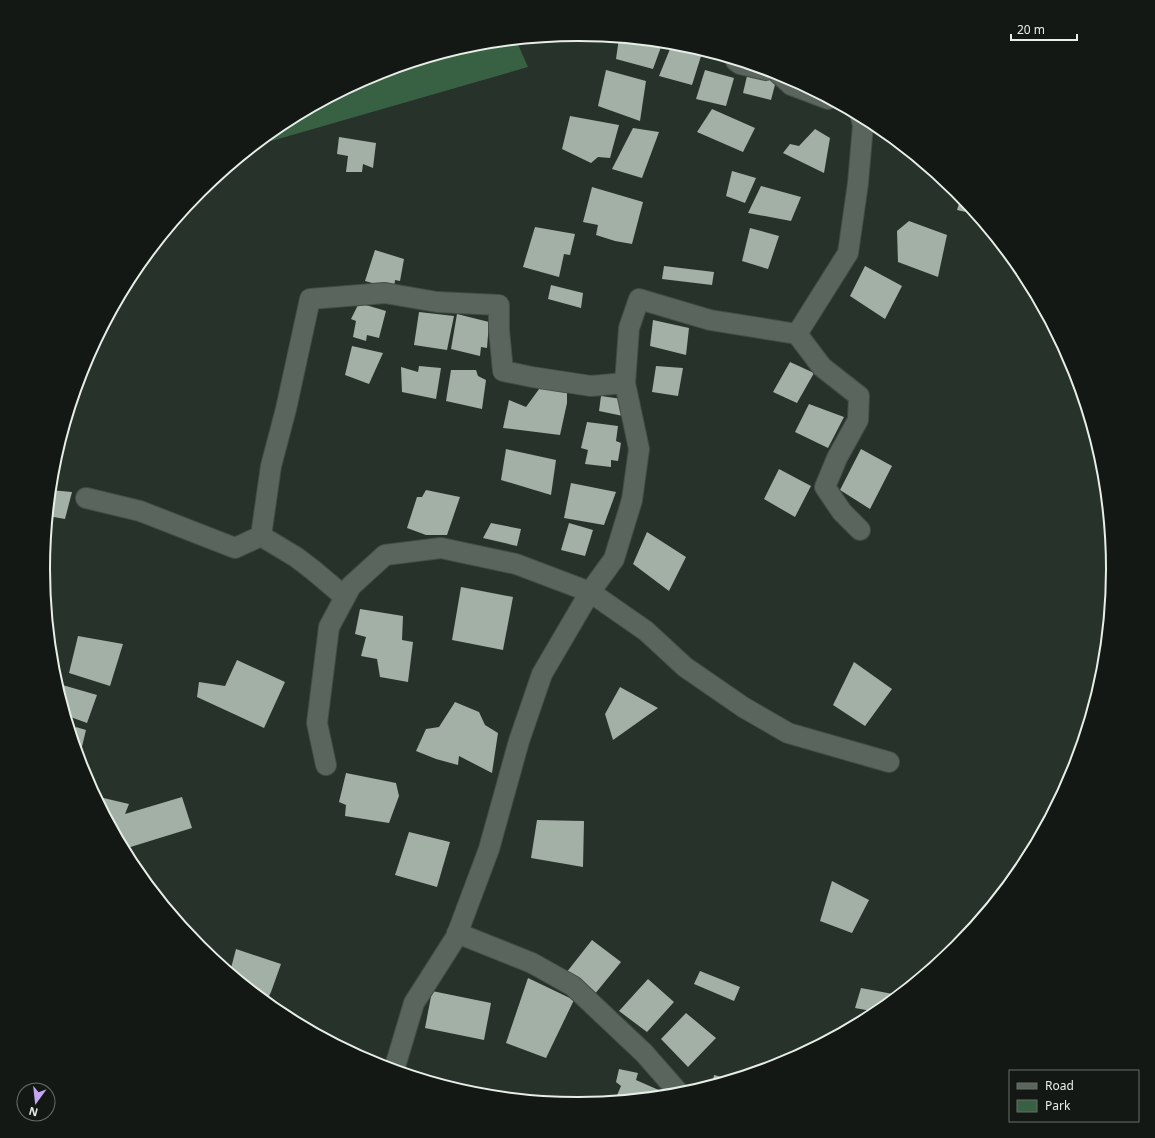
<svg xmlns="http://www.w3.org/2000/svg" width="1155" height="1138" font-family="'Noto Sans',sans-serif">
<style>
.green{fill:#386143}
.building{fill:#a2b0a5}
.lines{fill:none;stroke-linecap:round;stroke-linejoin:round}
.street-casing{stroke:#444d45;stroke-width:22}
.street{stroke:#5a665d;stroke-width:20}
.rim{fill:none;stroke:#e7eee8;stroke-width:2}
</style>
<rect width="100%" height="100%" fill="#27322a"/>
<path class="green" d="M516,40L528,67L254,146L280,124L373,75L473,44Z"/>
<g class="building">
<path d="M619,38L641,40L661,47L653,69L616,59Z"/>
<path d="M672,44L702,53L692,85L659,76Z"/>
<path d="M606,70L646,81L640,121L598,106Z"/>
<path d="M705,70L734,78L726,106L696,99Z"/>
<path d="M747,76L776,81L771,100L743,93Z"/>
<path d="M712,109L755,128L743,152L697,132Z"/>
<path d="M570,116L619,125L610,158L598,157L591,163L562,149Z"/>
<path d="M633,128L659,132L642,178L612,169Z"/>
<path d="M815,129L830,138L824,173L783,153L790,144L799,146Z"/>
<path d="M339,137L376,143L373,168L363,164L362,172H346L348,156L337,154Z"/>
<path d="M732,171L756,178L745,203L726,196Z"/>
<path d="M761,186L801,197L791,221L748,213Z"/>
<path d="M592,187L643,202L632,244L615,241L596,235L598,225L583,222Z"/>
<path d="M961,197L975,214L957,210Z"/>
<path d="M909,221L947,235L938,277L898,262L897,231Z"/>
<path d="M535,227L575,234L570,255L564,254L559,277L523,267Z"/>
<path d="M750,228L779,236L768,269L742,261Z"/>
<path d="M375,250L404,259L400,281L395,280L394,289L365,281Z"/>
<path d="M664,266L714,272L712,285L662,279Z"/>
<path d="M865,266L902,286L885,319L850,296Z"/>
<path d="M551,285L583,293L581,308L548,299Z"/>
<path d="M359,303L386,311L379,338L367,335L366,341L353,337L356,321L351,319Z"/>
<path d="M419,312L454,316L447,350L414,345Z"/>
<path d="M457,314L489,322L487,348L481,347L480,356L451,349Z"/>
<path d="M653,320L689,328L686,355L650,346Z"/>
<path d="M352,346L383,353L369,384L345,375Z"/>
<path d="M790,362L814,373L797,403L773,392Z"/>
<path d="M419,366L441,368L436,399L402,392L401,367L418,372Z"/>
<path d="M656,366L683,368L678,396L652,392Z"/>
<path d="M451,370H476L478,376L486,380L482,409L446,401Z"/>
<path d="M542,385L567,392V403L560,435L503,428L509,400L526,407Z"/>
<path d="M601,396L622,399L623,416L599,411Z"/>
<path d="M809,404L844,417L828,448L795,432Z"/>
<path d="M587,422L618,426L616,441L621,443L618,461L611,460V467L585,464L588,450L581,448Z"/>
<path d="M506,449L556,460L551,495L501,480Z"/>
<path d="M861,449L892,466L870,509L840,490Z"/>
<path d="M779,469L811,486L795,517L764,499Z"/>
<path d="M571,483L616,492L604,525L564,518Z"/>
<path d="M50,490L72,492L65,519L48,516Z"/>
<path d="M426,490L460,497L447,535H426L407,528L417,497H422Z"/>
<path d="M491,523L521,529L517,546L483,538Z"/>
<path d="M569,523L593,530L585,556L561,550Z"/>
<path d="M647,532L686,557L669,591L633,564Z"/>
<path d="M461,587L513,597L503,650L452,640Z"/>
<path d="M360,609L403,616L402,640L413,642L408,682L380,677L377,659L361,656L366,637L355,634Z"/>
<path d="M78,636L123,644L110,686L69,673Z"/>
<path d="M237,660L285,682L264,728L197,697L199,682L225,686Z"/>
<path d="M854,662L892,689L865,726L833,705Z"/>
<path d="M59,684L97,695L87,723L65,715L58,689Z"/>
<path d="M620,687L658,708L613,740L605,714Z"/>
<path d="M455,702L479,712L485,725L498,733L492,773L459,756L458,765L436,759L416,751L426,729L439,727Z"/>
<path d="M76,727L86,730L80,755L77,754L70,730L73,731Z"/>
<path d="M346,773L396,783L399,796L389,823L345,816L346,805L339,802Z"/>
<path d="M95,796L129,804L125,814L182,797L192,828L124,849Z"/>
<path d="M537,820L584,821L583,867L531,858Z"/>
<path d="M409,832L450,842L437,887L395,875Z"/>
<path d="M832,881L869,900L852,933L820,921Z"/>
<path d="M592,940L621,962L594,995L566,973Z"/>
<path d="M236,949L281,964L271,992L266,1002L230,972Z"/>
<path d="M700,971L740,987L734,1001L694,984Z"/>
<path d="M528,978L574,1000L546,1058L506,1043Z"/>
<path d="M648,979L674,1002L647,1032L619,1011Z"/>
<path d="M861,988L893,994L891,1000L877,1012L855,1008Z"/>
<path d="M432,991L491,1003L484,1040L425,1028Z"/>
<path d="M686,1013L716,1038L688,1067L661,1039Z"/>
<path d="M619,1069L638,1073L636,1080L661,1091L660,1096L615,1100L621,1086L616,1082Z"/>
<path d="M714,1075L729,1079L712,1085Z"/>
<path d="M599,1096L612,1101L596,1102Z"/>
</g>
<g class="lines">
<defs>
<g id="street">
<path d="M736,61L740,64L766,70"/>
<path d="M779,74L791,85L828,99"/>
<path d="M86,498L140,511L235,548L261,536L271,466L286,409L310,299L385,293L437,302L499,305V330L503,371L532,377L591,386L625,383"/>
<path d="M860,530L842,512L825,487L837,458L858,420L859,396L822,367L797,334L848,253L858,183L863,125L861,117"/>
<path d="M261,536L296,557L313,570L345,597"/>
<path d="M326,765L317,723L329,627L351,586L385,555L441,548L516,564L590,592L646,631L685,667L743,707L788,733L889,762"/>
<path d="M457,933L532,963L573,986L644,1053L680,1094"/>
<path d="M394,1070L414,1003L456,937L489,849L519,741L542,674L590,592L614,559L632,500L639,449L625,383L629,328L639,299L710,320L797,334"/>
</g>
</defs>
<use href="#street" class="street-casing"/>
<use href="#street" class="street"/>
</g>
<path d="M0 0H1155V1138H0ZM50 569a528 528 0 1 1 1056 0a528 528 0 1 1-1056 0Z" fill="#141815" fill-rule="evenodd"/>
<path class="rim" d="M50 569a528 528 0 1 1 1056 0a528 528 0 1 1-1056 0Z"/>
<rect x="1009" y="1070" width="130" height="52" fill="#141815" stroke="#686e69"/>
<rect x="1017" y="1083" width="20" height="6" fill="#5a665d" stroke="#686e69"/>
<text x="1045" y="1090" font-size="12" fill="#e7eee8">Road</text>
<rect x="1017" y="1100" width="20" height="12" fill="#386143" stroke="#686e69"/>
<text x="1045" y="1110" font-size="12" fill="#e7eee8">Park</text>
<g transform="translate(36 1102) rotate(195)"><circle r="19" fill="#141815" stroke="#686e69"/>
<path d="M0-3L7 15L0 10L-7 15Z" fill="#c3a7f2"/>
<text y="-6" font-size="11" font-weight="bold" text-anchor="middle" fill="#e7eee8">N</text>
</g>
<path d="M1011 34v6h66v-6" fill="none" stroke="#e7eee8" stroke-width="2"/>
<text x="1017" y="34" font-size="12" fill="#e7eee8" stroke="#141815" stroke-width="3" paint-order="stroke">20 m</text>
</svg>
